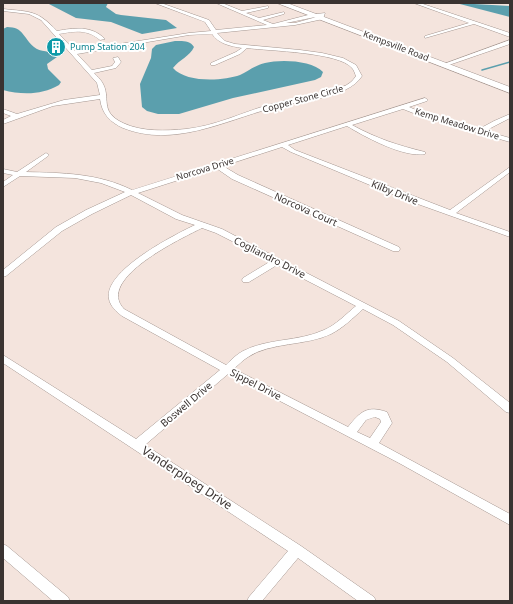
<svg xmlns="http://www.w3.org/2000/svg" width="513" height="604" font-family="'Noto Sans',sans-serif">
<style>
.water{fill:#5b9fad}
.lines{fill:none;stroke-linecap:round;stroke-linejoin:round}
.stream{stroke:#5b9fad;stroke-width:1.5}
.minor-casing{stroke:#a49690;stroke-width:1}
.primary-casing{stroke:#a49690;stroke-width:1}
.minor{fill:#fff;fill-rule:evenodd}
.primary{fill:#fff;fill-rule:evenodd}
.labels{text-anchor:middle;stroke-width:4;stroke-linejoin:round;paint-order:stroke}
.far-street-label{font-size:9px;fill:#3a3331;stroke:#fff}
.far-culture-label{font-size:9px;fill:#0d838f;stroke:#fff;text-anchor:start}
.street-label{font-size:10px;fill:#3a3331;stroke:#fff}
.near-street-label{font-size:12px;fill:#3a3331;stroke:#fff}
</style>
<rect width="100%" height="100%" fill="#f4e4dd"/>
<g class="water">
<path d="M47,3H108L106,7L116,14L121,15L166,20L177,28L142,34L111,22L76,18Z"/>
<path d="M456,3L510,6V17Z"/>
<path d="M7,27C24,27 23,38 34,47C40,53 51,49 57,57L47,64L48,69L61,82L59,85C42,95 22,95 3,90V29Z"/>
<path d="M175,41C182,41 190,40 194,47C190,56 179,60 173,68C186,83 223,81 240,75C248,71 256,65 265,63C280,59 312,60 323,72L321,77L315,80L233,98L179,114H158L147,111L142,107L140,84L151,58L152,49L156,45Z"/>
</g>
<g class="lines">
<path class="stream" d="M482,70L510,62"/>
<defs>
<g id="minor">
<path d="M155,3H161L209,20L216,30L267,25L216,3H222L242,11L268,6V8L246,13L259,18L284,12V14L263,20L273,24L308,15L325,13L323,19L295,25L217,33L225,41L235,44L300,50L322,53L343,58L356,65L362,76C348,99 296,101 272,108C224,121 173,148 123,128C110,122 102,114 100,99L53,106L3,124V120L11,116L3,113V109L17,114L64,100L100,95L97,83L41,20L29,14L3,11V9C31,12 37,10 57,31C74,28 91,25 105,39L100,40C87,29 75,31 59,34L75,51L189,33L211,31L205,22ZM320,16L295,23H286ZM212,34C219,44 230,46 242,48L236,52L211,63V65H215L240,54L247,48C269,51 339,52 352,68C354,70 355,74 356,76C353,81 348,85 342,87C318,97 292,98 268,105C241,113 215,126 186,129C166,131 142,132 123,123C98,111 112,98 102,82C100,79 97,76 94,73L116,68L121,62L118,57L113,58L115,62L112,66L92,70L77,54L189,35Z"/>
<path d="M414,3H420L510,33V37L474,24L425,38V36L469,23Z"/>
<path d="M510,40V44L446,66L441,65Z"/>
<path d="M425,98L428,100L427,101L409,107L430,116L479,129L494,121L510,114V118L485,131L510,138V142L426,118L403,109L352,125C378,139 397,145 425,152V154C404,158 365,137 347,126L288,145L295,150L450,210L510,167V172L456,213L510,232V237L401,198L291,152L282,147L223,166L238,175L399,247L400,249L399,251H393L232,179L216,168L138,193L182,215L222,229L399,321L453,358L510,403V413L506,412L447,362L393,325L363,309C353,318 343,328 331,334C306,346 270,342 248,357C243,360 238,365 234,369L348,427C360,412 367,405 387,412L392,423L379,443L510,514V525L399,463L228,374L145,445L301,546L374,597L376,601H358L298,558L262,601H247L249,597L288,551L3,363V355L136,439L220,370L122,316C117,312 110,306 109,299C103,271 174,235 195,225L176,219L131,195L92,214L62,231L6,276L3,277V270L56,227L86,210L125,192L101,183L75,178L20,176L3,187V182L13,175L3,173V169L17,172L46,153L49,155L48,156L26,172C62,173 98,173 132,190ZM202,228L216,233L271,261L243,278L242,280L243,282H249L277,265L356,306C346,314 336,325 324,330C298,342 268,338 243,351C237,354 231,360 226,365L124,309C95,279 182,238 202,228ZM375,417L380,419L381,422L370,438L357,432L366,420Z"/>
<path d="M3,544L7,546L68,597L70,601H53L3,558Z"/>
</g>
<path id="primary" d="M277,3H287L510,87V93Z"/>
</defs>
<use href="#minor" class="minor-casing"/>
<use href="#primary" class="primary-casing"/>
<use href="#minor" class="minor"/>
<use href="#primary" class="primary"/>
</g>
<defs>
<symbol id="building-disc" viewBox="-11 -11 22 22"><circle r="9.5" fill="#0f9aa8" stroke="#fff"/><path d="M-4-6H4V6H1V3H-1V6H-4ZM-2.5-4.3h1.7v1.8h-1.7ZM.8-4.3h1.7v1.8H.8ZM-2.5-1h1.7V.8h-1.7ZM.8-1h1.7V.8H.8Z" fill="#fff"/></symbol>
</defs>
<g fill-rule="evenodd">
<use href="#building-disc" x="45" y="36" width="22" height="22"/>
</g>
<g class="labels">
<g class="far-street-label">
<text transform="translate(396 46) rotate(21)" y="3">Kempsville Road</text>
<text transform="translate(303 99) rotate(-15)" y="3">Copper Stone Circle</text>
<text transform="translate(457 124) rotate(17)" y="3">Kemp Meadow Drive</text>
<text transform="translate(205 169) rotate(-17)" y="3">Norcova Drive</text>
</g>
<g class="far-culture-label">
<text x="70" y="50">Pump Station 204</text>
</g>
<g class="street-label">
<text transform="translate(395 192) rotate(22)" y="4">Kilby Drive</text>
<text transform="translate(306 209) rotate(24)" y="4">Norcova Court</text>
<text transform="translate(270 257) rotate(27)" y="4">Cogliandro Drive</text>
<text transform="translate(256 384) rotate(27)" y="4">Sippel Drive</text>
<text transform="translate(186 404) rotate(-40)" y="4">Boswell Drive</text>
</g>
<g class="near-street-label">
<text transform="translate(187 478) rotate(33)" y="4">Vanderploeg Drive</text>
</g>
</g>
<rect width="513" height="604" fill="none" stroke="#3a3331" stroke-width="8"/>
</svg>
